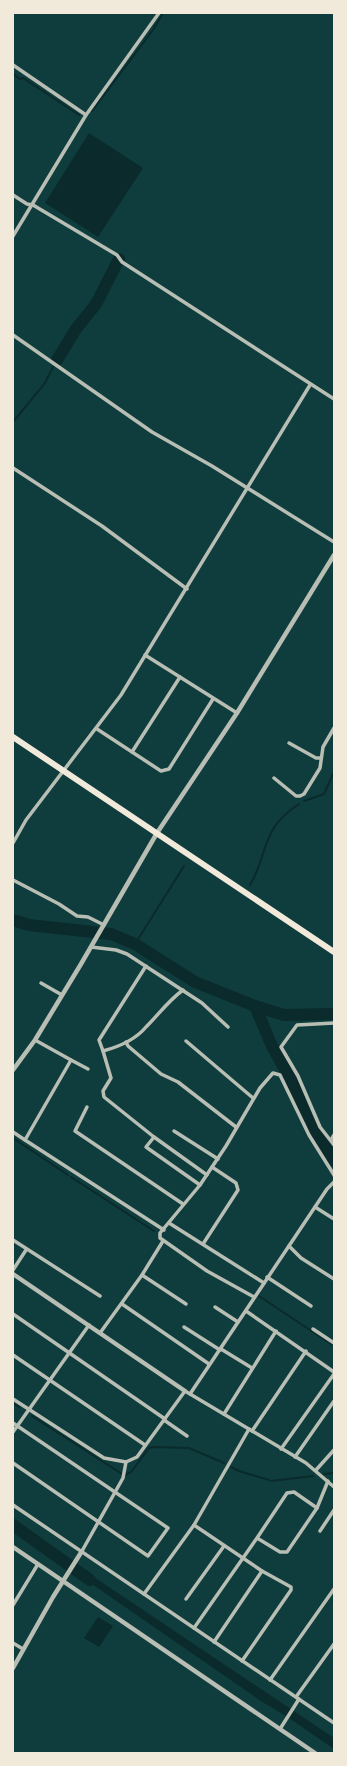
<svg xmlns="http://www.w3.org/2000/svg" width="347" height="1766" font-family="'Alegreya Sans',sans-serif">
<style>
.water{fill:#0a2a2b}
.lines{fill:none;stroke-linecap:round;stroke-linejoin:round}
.stream{stroke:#0a2a2b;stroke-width:2}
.river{stroke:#0a2a2b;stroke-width:12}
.minor{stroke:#b8beb3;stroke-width:3.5}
.tertiary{stroke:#b8beb3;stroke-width:4.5}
.primary{stroke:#f1e9da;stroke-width:6}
</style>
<rect width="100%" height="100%" fill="#0f3d3e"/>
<g class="water">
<path d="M89,133L143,168L98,237L45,203Z"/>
<path d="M79,1567L334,1738V1749L289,1718L261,1701L76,1573Z"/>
<path d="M98,1617L113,1626L99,1647L84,1638Z"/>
</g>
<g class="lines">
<g class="stream">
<path d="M13,74L20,79L23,78L79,115"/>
<path d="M92,111L153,30L163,13"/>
<path d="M13,422L45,383L53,367"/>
<path d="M304,801L324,794L334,772"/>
<path d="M250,885C261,867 262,851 271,833C276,822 289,810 299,804"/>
<path d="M135,944L184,866"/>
<path d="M13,1138L68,1175"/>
<path d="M71,1177L154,1231"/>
<path d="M259,1296L334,1346"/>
<path d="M13,1403L19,1407"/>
<path d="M32,1416L122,1474"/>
<path d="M231,1467L239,1471L269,1480"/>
<path d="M324,1474L334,1473"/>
<path d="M125,1475L131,1472L149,1448L153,1447L189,1448L224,1463"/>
<path d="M271,1481L313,1476"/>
</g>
<g class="river">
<path d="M57,360L76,329L96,304L119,259"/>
<path d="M13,920L29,925L111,934L135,944L195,982L255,1006L284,1015L334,1014"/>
<path d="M255,1006L271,1044L292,1082L308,1120L334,1161"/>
<path d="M13,1525L90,1580"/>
</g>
<g class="minor">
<path d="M13,65L86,115"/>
<path d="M13,195L27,204L33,205L117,255L122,262L334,399"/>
<path d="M13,236L86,115L159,13"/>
<path d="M13,335L152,432L212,466L334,542"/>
<path d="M13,468L102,526L187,589"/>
<path d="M145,655L237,713"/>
<path d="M97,729L161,771L169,769L213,699"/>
<path d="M289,743L316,758H321"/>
<path d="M132,752L180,677"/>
<path d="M274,778L296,796H300L304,794L320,768L323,747L334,728"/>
<path d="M13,843L26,820L121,695L310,385"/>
<path d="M13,880L59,904L77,916L88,917L104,925"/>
<path d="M91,947L116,950L127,954L202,1003L228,1027"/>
<path d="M146,966L99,1040L103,1051C118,1047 136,1039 146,1027C159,1014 168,1001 183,990"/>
<path d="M41,983L62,995"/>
<path d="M334,1023L297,1025L281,1047L298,1076L320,1127L334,1145"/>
<path d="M186,1041L253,1098"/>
<path d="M126,1042L128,1046L161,1074L178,1082L236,1127"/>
<path d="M103,1051L111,1078L103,1091L104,1097L154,1137L207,1175"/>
<path d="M71,1060L88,1069"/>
<path d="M87,1107L75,1131L183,1204"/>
<path d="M174,1131L218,1159"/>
<path d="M13,1132L25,1140L71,1060L35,1040"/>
<path d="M154,1137L146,1147L200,1185"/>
<path d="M25,1140L164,1230"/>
<path d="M331,1140L334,1135"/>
<path d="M315,1207L334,1219"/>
<path d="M169,1223L264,1283"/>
<path d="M13,1240L100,1296"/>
<path d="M203,1244L238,1190L236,1183L212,1167"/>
<path d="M289,1246L301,1258L334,1279"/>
<path d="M13,1270L26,1250"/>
<path d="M142,1275L186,1304"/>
<path d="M267,1277L311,1306"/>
<path d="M254,1297L207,1271L160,1238V1233L200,1185L226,1146L260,1088L273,1073L280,1075L309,1135L334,1175"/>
<path d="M122,1304L209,1364"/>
<path d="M215,1307L238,1322"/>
<path d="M246,1311L334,1372"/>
<path d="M13,1314L165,1419"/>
<path d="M184,1327L220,1350"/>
<path d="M313,1329L334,1343"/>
<path d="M100,1333L142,1275L163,1241"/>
<path d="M221,1349L252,1368"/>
<path d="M13,1355L145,1445"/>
<path d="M190,1394L327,1189L334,1182"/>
<path d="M13,1399L104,1458L126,1462L137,1457L185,1391L306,1463L334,1487"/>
<path d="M224,1414L276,1331"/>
<path d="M164,1420L187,1436"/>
<path d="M13,1423L168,1528L148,1556L13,1463"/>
<path d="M252,1431L306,1351"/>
<path d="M13,1432L89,1325"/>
<path d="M281,1449L334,1374"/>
<path d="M295,1457L334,1401"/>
<path d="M316,1470L334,1450"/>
<path d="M13,1505L334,1723"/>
<path d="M317,1508L328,1481"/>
<path d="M194,1525L262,1571L291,1587V1590L242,1661"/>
<path d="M320,1531L334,1510"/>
<path d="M82,1551L123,1478L126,1462"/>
<path d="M144,1594L194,1525L249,1429"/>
<path d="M186,1599L224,1546"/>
<path d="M13,1605L38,1564"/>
<path d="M194,1628L257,1538L280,1552H287L317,1508L294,1492L287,1493L257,1538"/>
<path d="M214,1642L262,1571"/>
<path d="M13,1643L23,1649"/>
<path d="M270,1680L334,1589"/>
<path d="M296,1697L334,1644"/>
<path d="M280,1729L299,1699"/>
</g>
<g class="tertiary">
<path d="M13,1070L35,1040L81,964L157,833L237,713L334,555"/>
<path d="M13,1274L185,1391"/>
<path d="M13,1547L315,1753"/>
<path d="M13,1668L53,1597L82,1551"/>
</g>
<path class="primary" d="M13,737L334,952"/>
</g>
<rect width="347" height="1766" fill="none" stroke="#f1e9da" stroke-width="28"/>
</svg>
